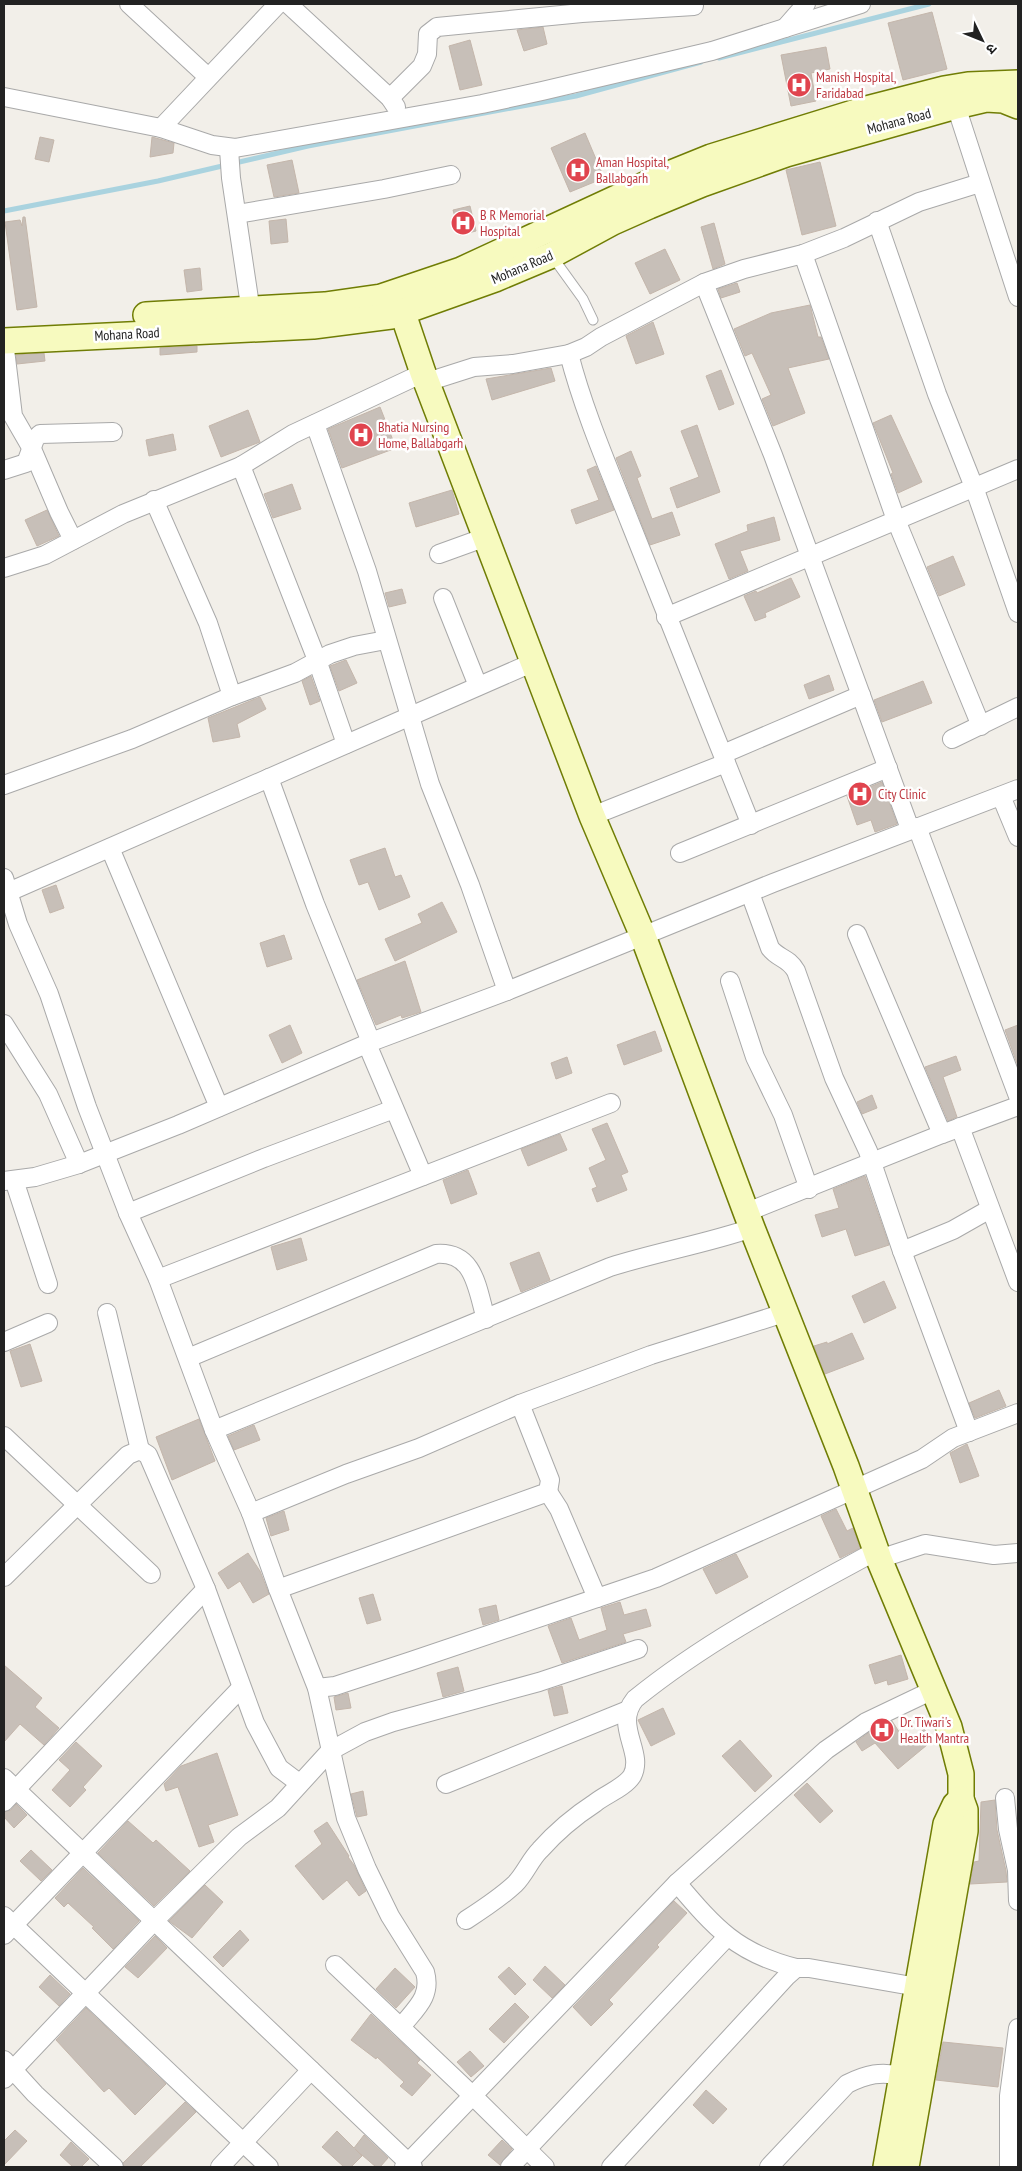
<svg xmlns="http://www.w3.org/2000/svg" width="1022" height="2171" font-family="'PT Sans Narrow','Noto Sans Devanagari',sans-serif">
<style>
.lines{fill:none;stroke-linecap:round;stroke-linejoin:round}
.stream{stroke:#aad3df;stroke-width:5}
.building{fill:#c7bfb8;stroke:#c4b6ab}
.lane-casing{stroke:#a9a9a9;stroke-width:11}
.street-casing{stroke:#a9a9a9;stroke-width:20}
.secondary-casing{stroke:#707d05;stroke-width:28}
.lane{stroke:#fff;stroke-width:9}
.street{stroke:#fff;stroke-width:18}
.secondary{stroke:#f7fabf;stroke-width:25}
.labels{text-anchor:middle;stroke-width:5;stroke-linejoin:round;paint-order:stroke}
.health-label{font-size:14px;fill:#be3a42;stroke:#fff;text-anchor:start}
.street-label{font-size:14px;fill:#222;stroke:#fff}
</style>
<rect width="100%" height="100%" fill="#f2efe9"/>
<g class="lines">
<g class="stream">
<path d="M719,58L929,4"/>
<path d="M4,211L158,181L308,146L576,96L701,62"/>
</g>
</g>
<g class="building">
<path d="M932,12L947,69L903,80L888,23Z"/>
<path d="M543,27L547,44L524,51L517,30Z"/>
<path d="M470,40L482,85L460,90L449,46Z"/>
<path d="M826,47L830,69L811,73L816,101L791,106L781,55Z"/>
<path d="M585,133L604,178L570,192L551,148Z"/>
<path d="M40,137L54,140L49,162L35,159Z"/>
<path d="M152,137L174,143L173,153L150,157Z"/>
<path d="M292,160L299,193L274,197L267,165Z"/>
<path d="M820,162L836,226L802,235L786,170Z"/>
<path d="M470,206L476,231L460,235L453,210Z"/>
<path d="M23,217H25L37,307L17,310L5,222L20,220L22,226Z"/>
<path d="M286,219L288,242L271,244L269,221Z"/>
<path d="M714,223L725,264L713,269L701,227Z"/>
<path d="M665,249L680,280L650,294L635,263Z"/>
<path d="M200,268L202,290L187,292L184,270Z"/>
<path d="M737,283L740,292L721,298L718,289Z"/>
<path d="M810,305L818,337H821L829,359L788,368L805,413L773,426L762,399L771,395L752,353L745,356L734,329L771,313Z"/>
<path d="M653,322L664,354L636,364L626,336Z"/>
<path d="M197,346V352L160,355V348Z"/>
<path d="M44,353L45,361L17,364L16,355Z"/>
<path d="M551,368L555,381L492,400L486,379Z"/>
<path d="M721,370L734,404L719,410L706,376Z"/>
<path d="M380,407L396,448L342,468L328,429Z"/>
<path d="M248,410L260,442L221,457L209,426Z"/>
<path d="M891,415L922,482L898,493L891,474L893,473L873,423Z"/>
<path d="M697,425L720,492L677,508L670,488L699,477L681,431Z"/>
<path d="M173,434L176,450L149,456L146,440Z"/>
<path d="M631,451L641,476L637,478L652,519L672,512L680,535L650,545L616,458Z"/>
<path d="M596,466L614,510L576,524L571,510L599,500L587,470Z"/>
<path d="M292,484L301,509L273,518L264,494Z"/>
<path d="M452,490L459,514L416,527L409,503Z"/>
<path d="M47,510L59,536L37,546L25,520Z"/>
<path d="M774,517L780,540L740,551L748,571L729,579L715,544L748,531L747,525Z"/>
<path d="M953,556L965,585L939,596L927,567Z"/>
<path d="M791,578L800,597L765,613L766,617L755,621L744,596L756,591L757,593Z"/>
<path d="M402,589L406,603L389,607L385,593Z"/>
<path d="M346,660L357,683L339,691L330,666Z"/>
<path d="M829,675L834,690L809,699L804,685Z"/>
<path d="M311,676L320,701L310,705L302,681Z"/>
<path d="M923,681L932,703L882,722L874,700Z"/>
<path d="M260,697L266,709L237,724L240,737L213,742L208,718Z"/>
<path d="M882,782L897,824L875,832L871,820L857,825L847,796Z"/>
<path d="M385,848L395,877L401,875L410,897L379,910L368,882L359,885L350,860Z"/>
<path d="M56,885L64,908L50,913L42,890Z"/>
<path d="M442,902L457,932L395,961L385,939L422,923L418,914Z"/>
<path d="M284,935L292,959L267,967L260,943Z"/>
<path d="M405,961L421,1012L402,1018L401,1015L376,1025L357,980Z"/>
<path d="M290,1025L302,1053L282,1063L269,1035Z"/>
<path d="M1018,1025V1066L1005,1030Z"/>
<path d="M655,1031L662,1051L624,1065L617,1045Z"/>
<path d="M956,1056L961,1070L943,1077L957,1117L948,1121L925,1067Z"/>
<path d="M567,1057L572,1073L556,1079L551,1063Z"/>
<path d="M872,1095L877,1108L862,1114L857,1102Z"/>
<path d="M607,1123L628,1172L621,1175L627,1190L597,1202L592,1189L597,1187L589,1168L606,1160L592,1129Z"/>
<path d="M560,1134L567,1150L528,1166L521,1149Z"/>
<path d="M468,1170L477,1194L451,1204L443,1180Z"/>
<path d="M865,1176L889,1245L855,1256L846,1229L822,1237L815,1215L839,1208L833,1189Z"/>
<path d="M301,1238L307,1260L277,1270L271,1247Z"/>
<path d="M539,1252L550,1280L521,1292L510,1263Z"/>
<path d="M884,1281L896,1308L864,1323L852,1296Z"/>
<path d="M852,1333L864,1359L825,1374L814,1346L827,1342V1344Z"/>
<path d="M30,1344L42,1381L21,1387L10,1351Z"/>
<path d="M999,1390L1006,1406L975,1418L969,1403Z"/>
<path d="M199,1419L215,1461L172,1480L156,1437Z"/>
<path d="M254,1425L260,1440L234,1450L228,1436Z"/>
<path d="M967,1444L979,1476L960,1483L950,1453Z"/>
<path d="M836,1509L847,1531L853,1528L860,1548L840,1558L821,1516Z"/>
<path d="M284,1511L289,1530L271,1536L266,1518Z"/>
<path d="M248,1553L260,1571L269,1594L253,1603L240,1581L228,1589L218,1573Z"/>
<path d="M736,1554L748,1577L716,1594L703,1569Z"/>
<path d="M373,1594L381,1620L367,1624L359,1598Z"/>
<path d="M620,1602L624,1615L646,1609L651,1626L623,1634L626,1642L562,1663L548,1626L571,1618L579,1640L607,1630L601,1608Z"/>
<path d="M496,1605L499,1620L483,1625L479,1609Z"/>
<path d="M901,1655L908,1679L888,1685L887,1680L875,1684L869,1665Z"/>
<path d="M4,1665L42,1698L35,1707L59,1728L44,1745L20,1724L4,1742Z"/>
<path d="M458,1667L464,1691L443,1697L437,1673Z"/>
<path d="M562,1686L568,1713L554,1716L548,1690Z"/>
<path d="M348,1693L351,1708L336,1710L334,1697Z"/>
<path d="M663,1708L675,1734L651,1746L638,1720Z"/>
<path d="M892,1721L907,1744L924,1729L933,1740L898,1769L875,1743L862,1751L856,1742L871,1731Z"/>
<path d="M740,1740L772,1776L755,1792L722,1756Z"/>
<path d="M76,1742L102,1766L83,1787L86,1790L70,1807L52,1790L70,1770L59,1760Z"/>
<path d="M217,1753L238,1815L208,1825L214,1842L199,1847L178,1787L166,1791L164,1784L181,1766Z"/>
<path d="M807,1783L833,1811L820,1823L794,1795Z"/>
<path d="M363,1791L367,1815L357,1817L351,1794Z"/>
<path d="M995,1800L997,1830L1006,1871L1007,1882L970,1884L974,1862L979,1861L981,1802Z"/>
<path d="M16,1804L27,1815L14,1828L4,1817V1812L11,1810Z"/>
<path d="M128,1821L153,1843L156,1840L190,1871L154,1906L98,1853Z"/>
<path d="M327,1822L349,1856L348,1857L354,1865L366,1891L359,1896L347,1880L323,1900L295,1866L322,1844L314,1831Z"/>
<path d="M31,1850L52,1870L41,1881L20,1861Z"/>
<path d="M83,1868L139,1921L113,1949L92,1928L94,1927L68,1903L64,1907L55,1898Z"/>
<path d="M205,1885L223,1902L192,1938L169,1921Z"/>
<path d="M674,1901L687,1913L657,1945L659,1947L609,2000L613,2004L591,2026L573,2007Z"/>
<path d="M240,1930L249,1940L223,1967L213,1957Z"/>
<path d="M155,1936L167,1948L138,1978L125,1967Z"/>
<path d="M545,1966L565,1985L552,1998L533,1980Z"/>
<path d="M509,1967L526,1984L515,1995L498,1977Z"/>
<path d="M395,1968L415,1987L396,2008L376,1989Z"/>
<path d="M50,1975L70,1994L59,2006L39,1987Z"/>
<path d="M515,2003L529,2017L504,2043L489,2029Z"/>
<path d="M86,2008L166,2084L135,2115L109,2088L104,2092L56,2040Z"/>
<path d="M371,2014L420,2060L417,2063L431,2075L412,2096L400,2086L404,2082L377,2057L376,2059L351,2040Z"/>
<path d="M943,2042L1003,2048L998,2087L936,2080Z"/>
<path d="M470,2051L484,2066L471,2077L457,2062Z"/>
<path d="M706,2090L727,2109L713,2124L693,2105Z"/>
<path d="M185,2102L196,2112L140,2167H124L123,2163Z"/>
<path d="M15,2130L27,2141L4,2165V2141Z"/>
<path d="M337,2131L354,2148L364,2135L388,2158L380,2167H376L355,2149L362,2156L351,2167H344L322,2147Z"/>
<path d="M502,2140L512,2149L500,2165L488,2155Z"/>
<path d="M71,2142L89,2159L81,2167H73L60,2155Z"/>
</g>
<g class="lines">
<defs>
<path id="lane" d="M552,256L583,299L593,320"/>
<g id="street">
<path d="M129,4L208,77"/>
<path d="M288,4L390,98L396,107"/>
<path d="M785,28L806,4"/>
<path d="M4,97L161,128L212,145L235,148L482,104L542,91L712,51L861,4"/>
<path d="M390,98L422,66L427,54L428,34L437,27L582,13L694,6"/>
<path d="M956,106L1018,297"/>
<path d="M161,128L278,4"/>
<path d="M229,149L231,178L252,319"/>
<path d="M237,214L384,189L451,175"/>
<path d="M877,221L937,394L974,487L1018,613"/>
<path d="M803,254L896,520L981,726"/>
<path d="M704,283L773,455L910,829"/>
<path d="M4,341L13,416L32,449L59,512L73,540"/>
<path d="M569,354C584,412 609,469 631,525C670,625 711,725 751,825"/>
<path d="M427,382L474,367L513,364L569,354L586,347L601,337L704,283L744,269L803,254L844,238L919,202L980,183"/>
<path d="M315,424L367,571L430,784L470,885L507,991"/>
<path d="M241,466L317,660L346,744"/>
<path d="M4,470L26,463L35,439L40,434L113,432"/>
<path d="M154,500L208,623L232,696"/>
<path d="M439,554L486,537"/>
<path d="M4,568L45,555L123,514L241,466L293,434L423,373"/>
<path d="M443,598L478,686"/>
<path d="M666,617L1018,469"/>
<path d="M952,739L1018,707"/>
<path d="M723,754L861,695"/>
<path d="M269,778L315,904L371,1042"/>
<path d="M4,785L132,739L232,696L295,673L330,654L354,646L386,640"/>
<path d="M1001,796L1018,837"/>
<path d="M592,816L726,763"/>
<path d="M917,827L1018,1096"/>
<path d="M110,848L219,1107"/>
<path d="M680,853L888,768"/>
<path d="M4,878L18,924L49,994L87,1107L128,1213L158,1279L214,1430L251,1513L278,1589L317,1688L346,1818L367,1869L390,1916L425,1972C432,1997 415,2009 401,2027"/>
<path d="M750,893L770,948C778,959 788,957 796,971L834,1078L868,1151L902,1251L969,1432"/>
<path d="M4,894L534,662"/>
<path d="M857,934L942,1134"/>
<path d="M730,981L755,1057L783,1115L809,1189"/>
<path d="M4,1024L48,1094L79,1164"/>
<path d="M367,1044L423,1176"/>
<path d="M960,1127L1018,1282"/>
<path d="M14,1180L48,1284"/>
<path d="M4,1181L35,1177L79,1164L178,1125L371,1042L507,991L773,883L1018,789"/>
<path d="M747,1212L942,1134L1018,1106"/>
<path d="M128,1213L264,1158L394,1109"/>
<path d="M902,1251L953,1230L990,1209"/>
<path d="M158,1279L611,1103"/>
<path d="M107,1313L140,1450"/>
<path d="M4,1342L48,1323"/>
<path d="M188,1358L436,1254C475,1251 477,1289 486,1319"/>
<path d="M214,1430L610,1267C657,1252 705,1244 752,1228"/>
<path d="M4,1436L151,1574"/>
<path d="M548,1492L559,1509L597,1598"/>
<path d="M251,1513L346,1474L419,1448L520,1404L651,1355L784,1313"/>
<path d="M879,1559L925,1544L994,1555L1018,1553"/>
<path d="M4,1577L128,1455L140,1450L148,1455L206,1589L255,1723L279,1768L299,1783"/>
<path d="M278,1589L548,1492L550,1480L520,1404"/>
<path d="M317,1688L335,1686L411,1661L656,1578L922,1459L953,1438L1018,1413"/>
<path d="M4,1778L413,2167"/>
<path d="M446,1784L628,1710"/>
<path d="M1005,1798L1008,1829L1017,1870L1018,1901"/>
<path d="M4,1802L206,1589"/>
<path d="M677,1883C715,1928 737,1953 796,1968"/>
<path d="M4,1916L269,2167"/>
<path d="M466,1920C483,1909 500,1898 515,1884C525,1874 530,1860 540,1850C556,1832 575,1816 595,1803C606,1794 624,1788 632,1776C645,1752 613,1726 635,1699C709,1639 793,1596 876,1551"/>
<path d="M4,1935L241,1688"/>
<path d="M335,1965L472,2095L545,2167"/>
<path d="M4,2060L35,2094L114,2167"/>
<path d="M4,2079L153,1922L239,1837L278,1808L330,1751L365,1732L393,1722L539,1682L638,1649"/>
<path d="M220,2167L311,2070"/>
<path d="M404,2167L677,1883L826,1750L866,1722L933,1690"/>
<path d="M510,2167L727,1937"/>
<path d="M611,2167L787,1976L796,1968H809L929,1989"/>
<path d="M769,2167L847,2084C867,2074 881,2071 902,2076"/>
<path d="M1009,2167V2096L1018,2028"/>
</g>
<g id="secondary">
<path d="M396,293L423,373L592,816L643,936L752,1228L846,1466L879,1559L949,1727L961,1774V1799L965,1810V1831L906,2167"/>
<path d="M146,315L325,305L381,297L461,270L664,176L711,157L866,109L944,89L968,85L1018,83"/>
<path d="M4,341L313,326L391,316L495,279L552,255L613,222L649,206L702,184L786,154L956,106L986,99L1003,100L1018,106"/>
<path d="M886,2167L946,1824L955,1805L961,1799"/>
</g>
</defs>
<use href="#lane" class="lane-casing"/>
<use href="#street" class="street-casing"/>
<use href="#secondary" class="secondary-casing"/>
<use href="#lane" class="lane"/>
<use href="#street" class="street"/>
<use href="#secondary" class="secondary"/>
</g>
<defs>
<symbol id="hospital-disc" viewBox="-11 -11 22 22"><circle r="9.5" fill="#e0444e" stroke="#fff"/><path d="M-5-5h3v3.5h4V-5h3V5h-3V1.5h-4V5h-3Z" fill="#fff"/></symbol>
</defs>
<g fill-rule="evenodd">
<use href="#hospital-disc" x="785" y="71" width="28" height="28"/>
<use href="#hospital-disc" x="564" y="156" width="28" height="28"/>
<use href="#hospital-disc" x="449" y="209" width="28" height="28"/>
<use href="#hospital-disc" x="347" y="421" width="28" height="28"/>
<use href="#hospital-disc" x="846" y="780" width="28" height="28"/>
<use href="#hospital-disc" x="868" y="1716" width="28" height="28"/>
</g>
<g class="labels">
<g class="health-label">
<text x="816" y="82">Manish Hospital,<tspan x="816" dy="16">Faridabad</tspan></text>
<text x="596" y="167">Aman Hospital,<tspan x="596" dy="16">Ballabgarh</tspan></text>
<text x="480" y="220">B R Memorial<tspan x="480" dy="16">Hospital</tspan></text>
<text x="378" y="432">Bhatia Nursing<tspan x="378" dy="16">Home, Ballabgarh</tspan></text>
<text x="878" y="799">City Clinic</text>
<text x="900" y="1727">Dr. Tiwari's<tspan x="900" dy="16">Health Mantra</tspan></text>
</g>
<g class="street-label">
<text transform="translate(899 121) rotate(-15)" y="5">Mohana Road</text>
<text transform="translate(522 267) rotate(-23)" y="5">Mohana Road</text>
<text transform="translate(127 334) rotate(-3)" y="5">Mohana Road</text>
</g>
</g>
<rect width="1022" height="2171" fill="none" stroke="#222222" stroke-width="10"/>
<g transform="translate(982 40) rotate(133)" stroke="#ffffff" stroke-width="4" paint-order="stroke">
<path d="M0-4L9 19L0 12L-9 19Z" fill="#222222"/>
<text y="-8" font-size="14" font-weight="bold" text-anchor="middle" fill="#222222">उ</text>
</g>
</svg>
